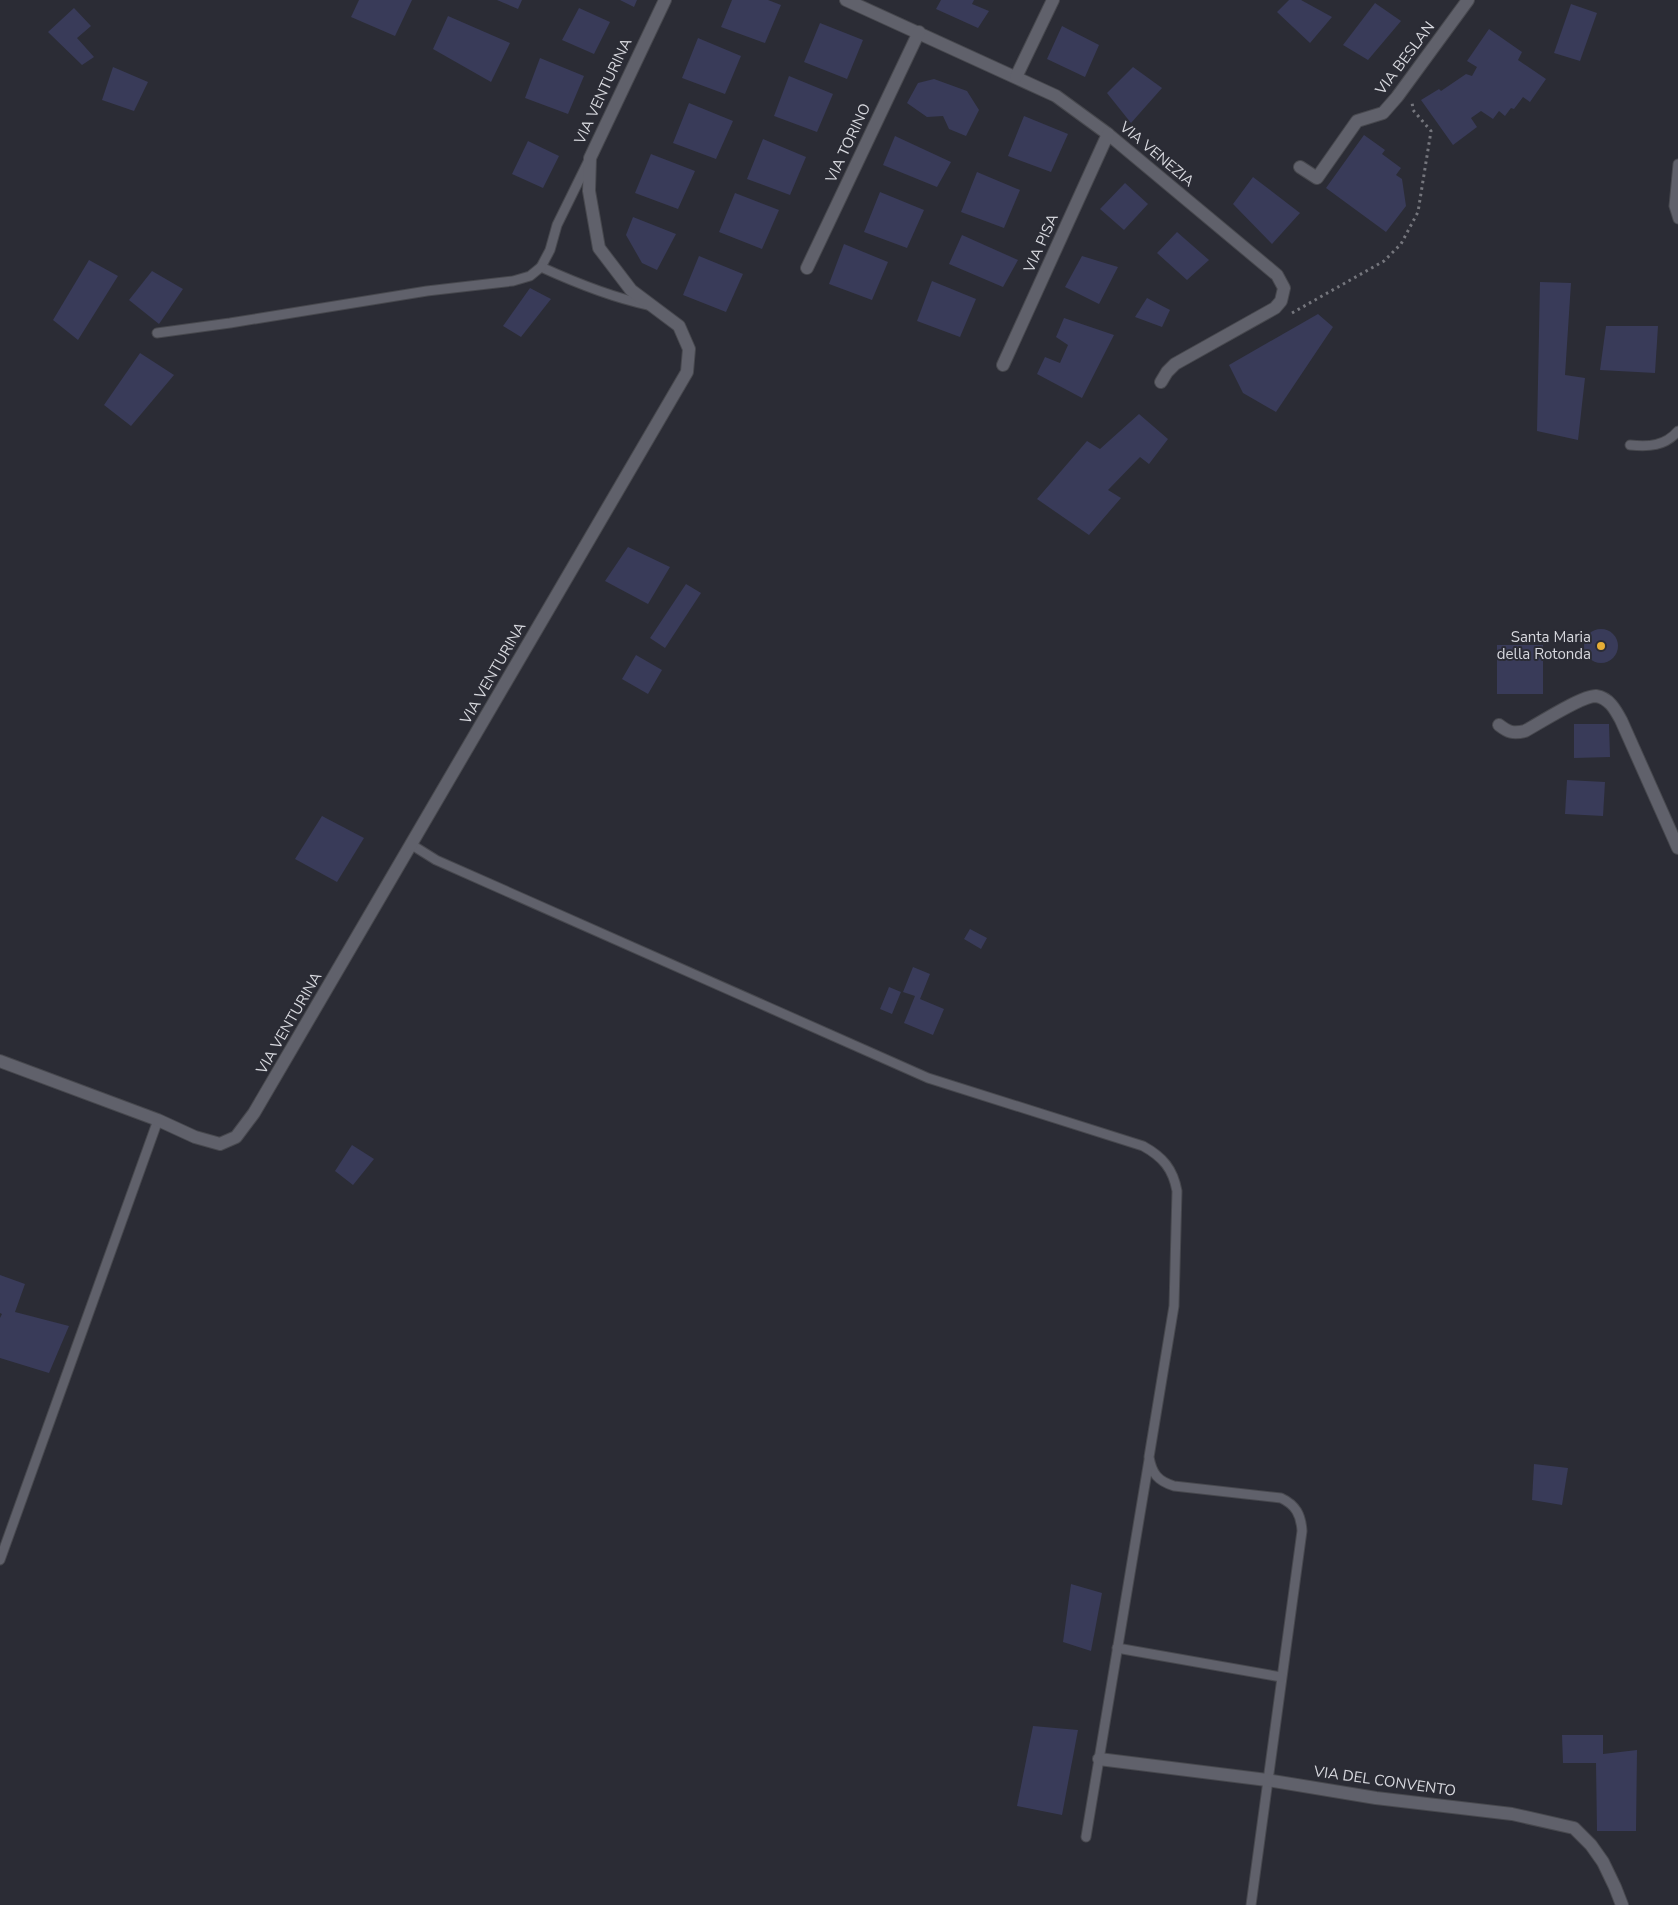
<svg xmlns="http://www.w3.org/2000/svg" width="1678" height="1905" font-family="'Nunito Sans',sans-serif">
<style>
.building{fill:#393b59}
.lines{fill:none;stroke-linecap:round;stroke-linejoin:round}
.lane-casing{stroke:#47484e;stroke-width:11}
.street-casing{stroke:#47484e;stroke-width:14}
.path{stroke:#75767d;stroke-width:3;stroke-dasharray:2.5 4;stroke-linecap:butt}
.lane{stroke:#60616b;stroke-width:9}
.street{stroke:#60616b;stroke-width:12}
.poi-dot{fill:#e6ad36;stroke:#2b2c35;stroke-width:2}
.labels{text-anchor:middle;stroke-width:4;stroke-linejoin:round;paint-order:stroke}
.street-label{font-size:15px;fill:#d7d8de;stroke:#2b2c35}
.poi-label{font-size:15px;fill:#d7d8de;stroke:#2b2c35;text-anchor:end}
</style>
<rect width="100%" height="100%" fill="#2b2c35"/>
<g class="building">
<path d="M359,0H412L395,36L351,17Z"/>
<path d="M497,0H522L518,9Z"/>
<path d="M620,0H637L634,7Z"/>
<path d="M732,0H768L781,5L765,43L721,27Z"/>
<path d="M941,0H974L972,4L989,11L978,28L936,9Z"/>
<path d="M1289,0H1301L1332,17L1310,43L1277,12Z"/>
<path d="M1375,3L1401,21L1368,60L1343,45Z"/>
<path d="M1571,4L1597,13L1580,61L1554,53Z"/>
<path d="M74,8L91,26L77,38L94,57L82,65L48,32Z"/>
<path d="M579,8L610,22L594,54L562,40Z"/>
<path d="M448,16L510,43L491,82L433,49Z"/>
<path d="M820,23L863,40L847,79L804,62Z"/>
<path d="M1062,26L1099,45L1085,77L1047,59Z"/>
<path d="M1489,29L1522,52L1518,60L1546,79L1530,102L1523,97L1514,109L1511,108L1505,116L1499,111L1493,119L1481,111L1471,118L1477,127L1453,145L1421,100L1439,89L1441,91L1466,74L1472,76L1477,67L1467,61Z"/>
<path d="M698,38L741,56L725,94L682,78Z"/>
<path d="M540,58L584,76L568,114L525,98Z"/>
<path d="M113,67L148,82L134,111L102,100Z"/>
<path d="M1133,67L1162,88L1131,123L1107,93Z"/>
<path d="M789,76L833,94L817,132L774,116Z"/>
<path d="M934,79L967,91L979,110L966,136L949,129L943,116L927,117L907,103L918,83Z"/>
<path d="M689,103L733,121L716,159L673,143Z"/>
<path d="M1024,116L1068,134L1051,172L1008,156Z"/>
<path d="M1364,135L1385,150L1382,154L1401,168L1396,175L1402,179L1406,206L1386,232L1326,188Z"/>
<path d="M895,136L951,162L937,187L883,165Z"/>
<path d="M763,139L806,157L790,195L747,179Z"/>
<path d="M528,141L559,156L543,188L512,174Z"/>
<path d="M651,154L695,171L678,209L635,193Z"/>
<path d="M977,172L1020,190L1004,228L961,212Z"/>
<path d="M1253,177L1300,213L1272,244L1233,204Z"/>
<path d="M1125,183L1148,204L1124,230L1100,209Z"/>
<path d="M880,192L924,210L907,248L864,232Z"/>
<path d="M735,193L779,210L762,249L719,232Z"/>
<path d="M633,217L676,234L657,270L642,263L626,235Z"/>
<path d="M1177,232L1209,260L1187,280L1157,253Z"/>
<path d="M962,235L1018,260L1003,287L949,264Z"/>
<path d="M844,244L888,262L872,300L829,284Z"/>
<path d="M699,256L743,274L726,312L683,295Z"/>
<path d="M1082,256L1118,267L1099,304L1065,287Z"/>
<path d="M89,260L118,276L78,340L53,320Z"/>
<path d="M152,271L183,289L159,324L129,300Z"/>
<path d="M932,281L976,299L960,337L917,321Z"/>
<path d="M1540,282L1571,283L1565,375L1585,378L1578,440L1537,431Z"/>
<path d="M530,288L551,299L521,337L503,326Z"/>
<path d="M1147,298L1170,310L1162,327L1135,317Z"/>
<path d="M1318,314L1333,327L1276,412L1243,393L1229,365Z"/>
<path d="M1064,318L1114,335L1082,398L1037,374L1045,357L1060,363L1068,345L1056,337Z"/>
<path d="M1606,326H1658L1655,373L1600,370Z"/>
<path d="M140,353L174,375L131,426L104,405Z"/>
<path d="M1139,414L1168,439L1149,464L1140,457L1108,490L1121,498L1089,535L1037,499L1087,441L1100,449Z"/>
<path d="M628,547L670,567L648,604L605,581Z"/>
<path d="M686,584L701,593L665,648L650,638Z"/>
<circle cx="1601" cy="646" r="17"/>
<rect x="1497" y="645" width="46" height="49"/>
<path d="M636,655L662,670L648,694L622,679Z"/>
<path d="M1574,724H1609L1610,757L1574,758Z"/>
<path d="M1567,780L1605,782L1603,816L1565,814Z"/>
<path d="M322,816L364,838L337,882L295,859Z"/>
<path d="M970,929L987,938L981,949L964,939Z"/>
<path d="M913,967L930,974L920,999L944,1009L933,1035L904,1023L915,996L903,992Z"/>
<path d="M889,987L901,992L892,1014L880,1009Z"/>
<path d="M352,1145L374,1159L353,1185L335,1171Z"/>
<path d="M0,1275L25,1284L15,1312L69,1326L49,1373L0,1358V1318L2,1314L0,1313Z"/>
<path d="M1534,1464L1568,1468L1562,1505L1532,1500Z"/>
<path d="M1071,1584L1102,1593L1091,1651L1063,1642Z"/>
<path d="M1033,1726L1078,1730L1062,1815L1017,1806Z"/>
<path d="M1562,1735H1603V1754L1637,1750L1636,1831H1597L1596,1763H1563Z"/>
</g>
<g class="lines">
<defs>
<g id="lane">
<path d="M588,162L557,225L550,250L541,267C576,283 610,297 648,305"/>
<path d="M1678,164L1674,206L1678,219"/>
<path d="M157,333L230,323L427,291L513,281L530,276L541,267"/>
<path d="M1630,445C1649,447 1665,446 1678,431"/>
<path d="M412,845L436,860L928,1078L1143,1146C1163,1157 1173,1169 1177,1191L1174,1306L1149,1457C1152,1474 1158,1481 1174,1486L1281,1498C1296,1505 1301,1515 1302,1531L1251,1905"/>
<path d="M0,1560L158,1120"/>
<path d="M1117,1648L1281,1677"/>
<path d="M1086,1837L1149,1460"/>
</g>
<g id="street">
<path d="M846,0L1056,96L1108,134L1277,275L1284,288L1281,301L1275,308L1175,364L1167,372L1161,382"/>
<path d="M1016,77L1053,0"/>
<path d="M1300,167L1317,178L1357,121L1383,113L1397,97L1468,0"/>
<path d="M807,268L919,32"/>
<path d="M1003,365L1108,134"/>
<path d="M1499,725C1508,732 1513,734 1525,731C1538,724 1583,695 1596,696C1609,698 1615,709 1621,720L1678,848"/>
<path d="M0,1061L158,1120L195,1137L220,1144L236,1137L254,1113L687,372L689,349L679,326L631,290L599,248L589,191L590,158L665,0"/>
<path d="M1099,1759L1267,1780L1376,1798L1512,1814L1574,1828L1591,1845L1603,1862L1615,1887L1622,1905"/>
</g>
</defs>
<use href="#lane" class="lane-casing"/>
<use href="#street" class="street-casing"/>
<path class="path" d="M1292,313L1384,261L1401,244L1418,212L1431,131L1413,110L1412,102"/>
<use href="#lane" class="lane"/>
<use href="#street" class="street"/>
</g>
<circle class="poi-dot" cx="1601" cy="646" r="5"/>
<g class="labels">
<g class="street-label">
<text transform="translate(1405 58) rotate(-53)" y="5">VIA BESLAN</text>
<text transform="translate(603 91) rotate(-65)" y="5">VIA VENTURINA</text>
<text transform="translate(848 143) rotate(-65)" y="5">VIA TORINO</text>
<text transform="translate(1157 154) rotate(40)" y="5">VIA VENEZIA</text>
<text transform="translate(1041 243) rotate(-66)" y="5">VIA PISA</text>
<text transform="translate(493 673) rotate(-60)" y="5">VIA VENTURINA</text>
<text transform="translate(289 1023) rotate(-60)" y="5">VIA VENTURINA</text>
<text transform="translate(1385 1781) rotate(8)" y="5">VIA DEL CONVENTO</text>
</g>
<g class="poi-label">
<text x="1591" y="642">Santa Maria<tspan x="1591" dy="17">della Rotonda</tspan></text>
</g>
</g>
</svg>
